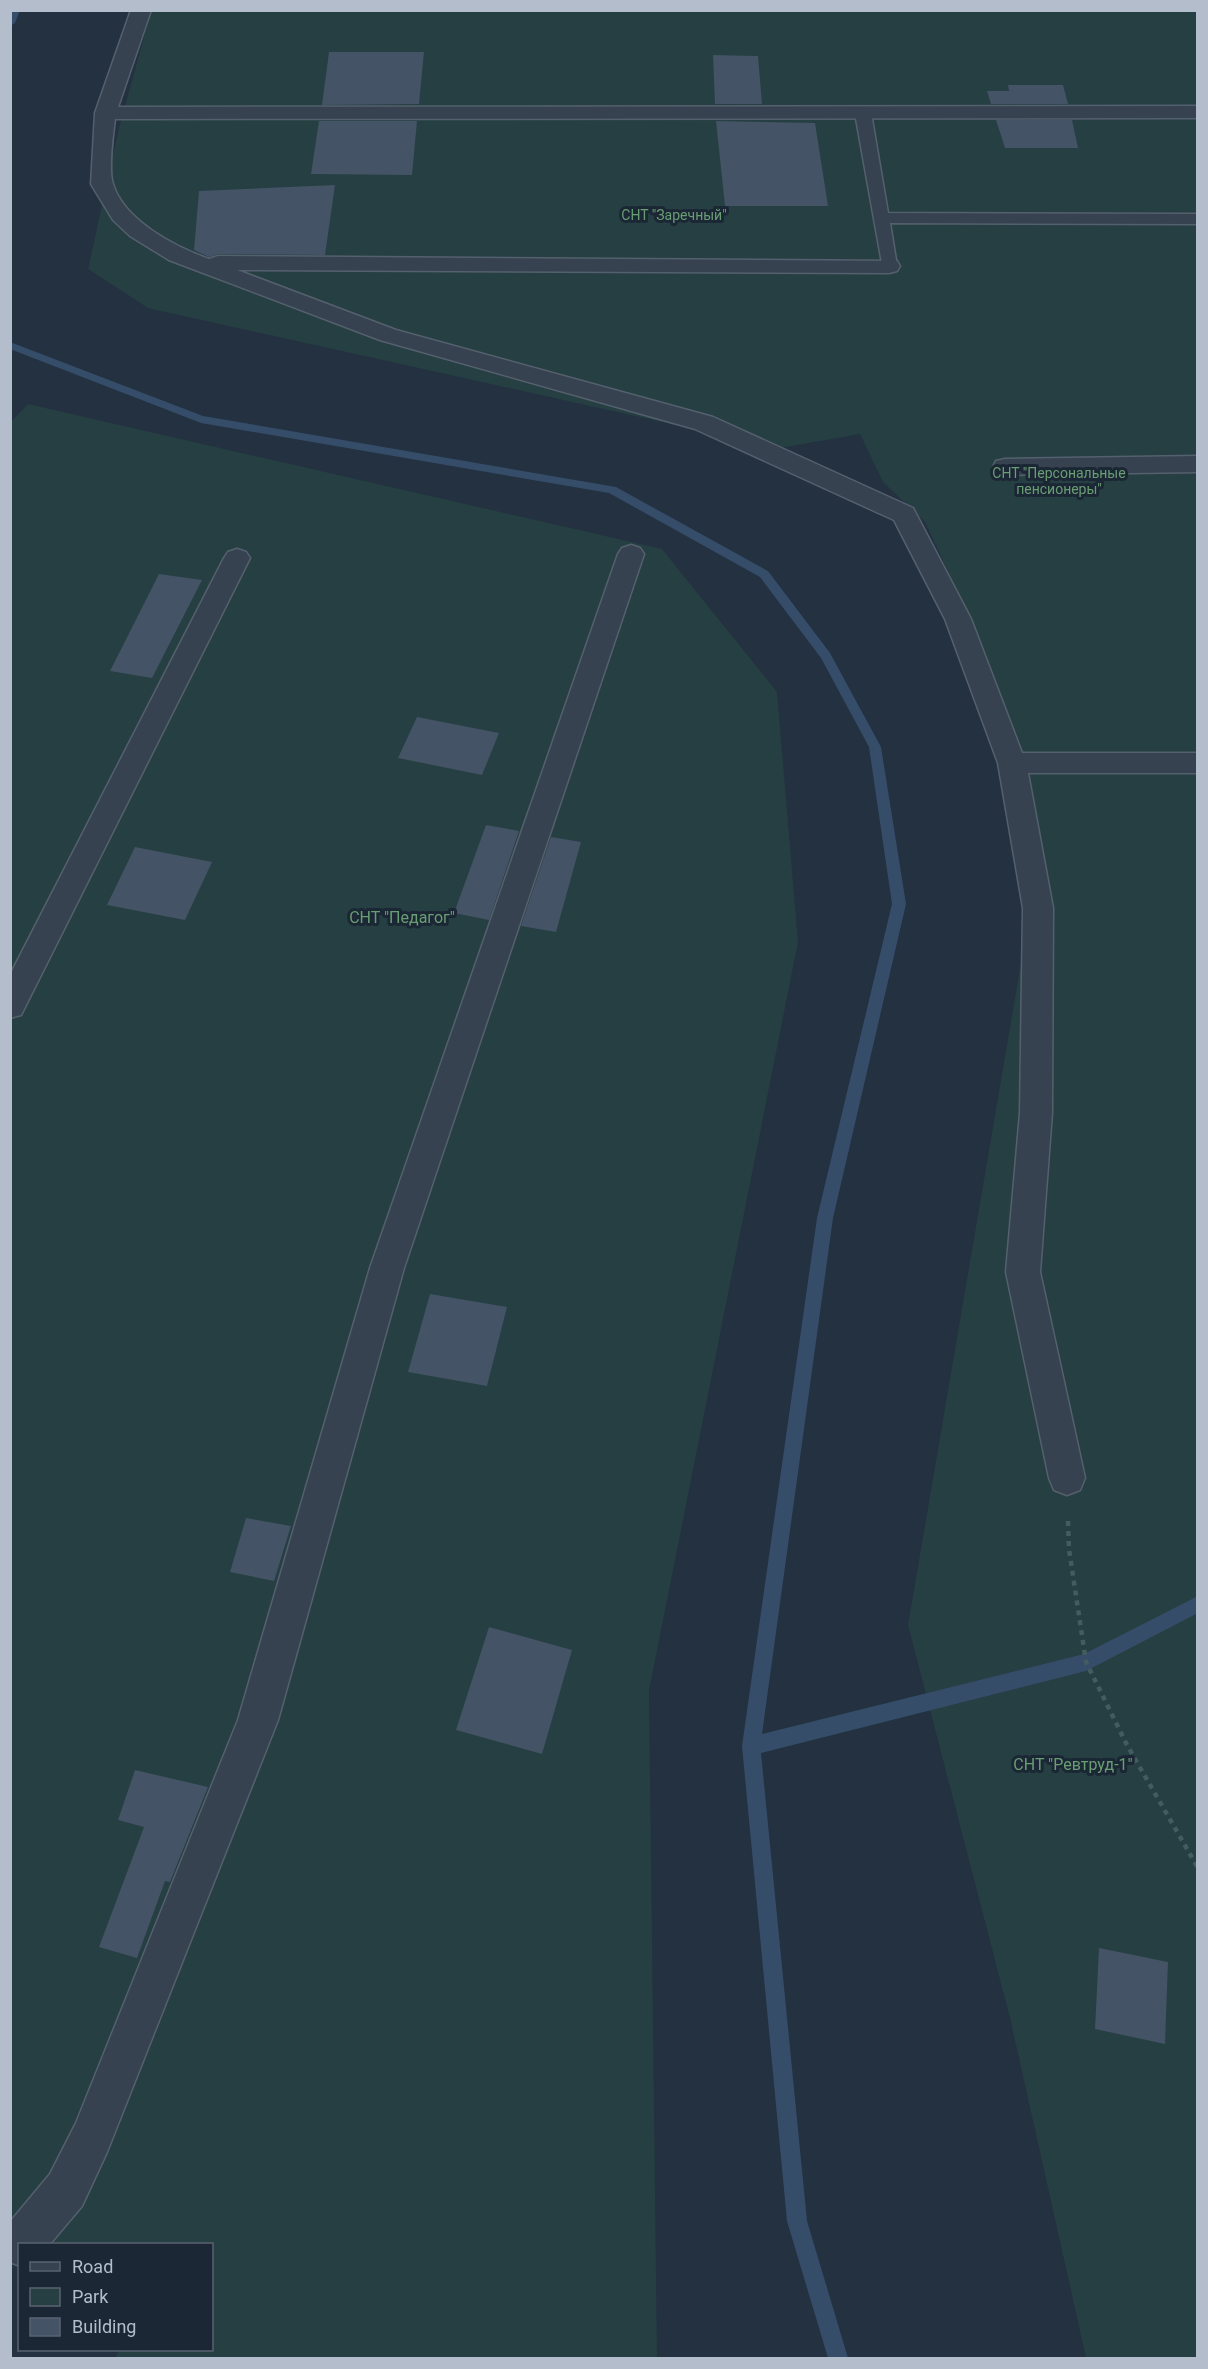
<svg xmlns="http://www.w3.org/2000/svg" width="1208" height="2369" font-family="Roboto,sans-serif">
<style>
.green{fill:#253f42}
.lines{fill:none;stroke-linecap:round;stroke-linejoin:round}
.stream{fill:#354d69;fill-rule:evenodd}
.building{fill:#445365}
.lane-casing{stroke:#55606e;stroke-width:3}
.street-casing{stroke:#55606e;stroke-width:3}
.path{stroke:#435c5f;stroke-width:4.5;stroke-dasharray:5 5;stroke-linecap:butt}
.lane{fill:#374251;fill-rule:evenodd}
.street{fill:#374251;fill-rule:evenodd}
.labels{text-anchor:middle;stroke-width:6;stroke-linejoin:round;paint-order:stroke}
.far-park-label{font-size:14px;fill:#699e73;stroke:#1c2736}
.park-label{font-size:16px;fill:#699e73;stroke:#1c2736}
</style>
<rect width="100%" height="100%" fill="#233141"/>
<g class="green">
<path d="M151,11H1197V2358H1086L1010,2018L908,1625L1022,957L1044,956L1012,743L977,633L925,522L883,482L860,434L780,448L148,308L88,269L118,132Z"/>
<path d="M28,404L662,549L777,692L798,942L649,1691L657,2358H115L119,2350H212V2244H20L11,2259L10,423Z"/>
</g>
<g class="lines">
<g class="stream">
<path d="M11,10H20L15,23L10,26Z"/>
<path d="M10,342L203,416L616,487L768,571L830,653L881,747L906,904L833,1218L762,1734L1084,1654L1198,1596V1613L1086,1671L761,1753L807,2221L848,2358H828L787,2221L742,1746L817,1218L892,904L869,747L821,658L760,577L609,493L201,423L10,349Z"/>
</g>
</g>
<g class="building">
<path d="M329,52H424L419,104L322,105Z"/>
<path d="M713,55L758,56L762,104H715Z"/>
<path d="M1008,85H1063L1068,104H991L987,91H1009Z"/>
<path d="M996,120H1072L1078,148H1005Z"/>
<path d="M319,121H417L412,175L311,174Z"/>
<path d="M716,121L815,123L828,206H725Z"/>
<path d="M335,185L325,255L218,254L209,257L194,250L199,191Z"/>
<path d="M159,574L202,580L152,678L110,671Z"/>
<path d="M417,717L499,733L482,775L398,758Z"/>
<path d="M486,825L519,831L489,920L454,913Z"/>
<path d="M551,837L581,842L556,932L521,926Z"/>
<path d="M135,847L212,862L185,920L107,905Z"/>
<path d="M430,1294L507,1307L487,1386L408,1372Z"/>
<path d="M246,1518L291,1526L274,1581L230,1572Z"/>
<path d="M489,1627L572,1650L542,1754L456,1730Z"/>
<path d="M135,1770L208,1787L170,1882L165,1881L137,1958L99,1947L144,1827L118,1820Z"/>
<path d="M1099,1948L1168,1962L1165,2044L1095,2029Z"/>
</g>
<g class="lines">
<defs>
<path id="lane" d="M863,108L871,113L888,213L1198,214V224L890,223L897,266L889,271L883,269L855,113Z"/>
<g id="street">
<path d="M131,10H151L118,107L1198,106V118L115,119C113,136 108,169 113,184C124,221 176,247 209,259L218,256L897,261L900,266L897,271L889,273L237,270L396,330L713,417L913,508L971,619L1022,753H1198V773H1028L1053,908L1052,1113L1040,1272L1085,1478L1080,1490L1067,1495L1054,1490L1049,1478L1006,1272L1020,1113L1023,908L998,763L945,619L894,520L695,429L380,340L169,260L130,236L113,220L91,184L95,113Z"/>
<path d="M1198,456V472L1005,475L996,473L993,467L996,461L1005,459Z"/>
<path d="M631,545L640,548L644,554L404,1268L278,1720L107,2152L82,2206L50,2244H20V2266L10,2262V2222L50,2174L76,2123L238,1720L370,1268L618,554L622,548Z"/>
<path d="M237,549L246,552L250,558L21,1015L10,1018V975L224,558L228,552Z"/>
</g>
</defs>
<use href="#lane" class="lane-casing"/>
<use href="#street" class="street-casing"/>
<path class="path" d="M1068,1521L1069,1549L1086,1662L1127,1745L1198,1868"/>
<use href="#lane" class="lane"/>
<use href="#street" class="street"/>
</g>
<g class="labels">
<g class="far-park-label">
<text x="674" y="220">СНТ "Заречный"</text>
<text x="1059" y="478">СНТ "Персональные<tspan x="1059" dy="16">пенсионеры"</tspan></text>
</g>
<g class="park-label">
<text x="402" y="923">СНТ "Педагог"</text>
<text x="1073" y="1770">СНТ "Ревтруд-1"</text>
</g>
</g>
<rect width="1208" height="2369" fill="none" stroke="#b4bdcb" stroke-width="24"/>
<rect x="18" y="2243" width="195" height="108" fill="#1c2736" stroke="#596372" stroke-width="1.5"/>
<rect x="30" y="2262" width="30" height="9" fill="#374251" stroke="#596372" stroke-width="1.5"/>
<text x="72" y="2273" font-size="18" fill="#b4bdcb">Road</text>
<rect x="30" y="2288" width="30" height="18" fill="#253f42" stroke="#596372" stroke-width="1.5"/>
<text x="72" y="2303" font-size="18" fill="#b4bdcb">Park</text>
<rect x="30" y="2318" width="30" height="18" fill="#445365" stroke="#596372" stroke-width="1.5"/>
<text x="72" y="2333" font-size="18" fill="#b4bdcb">Building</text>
</svg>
